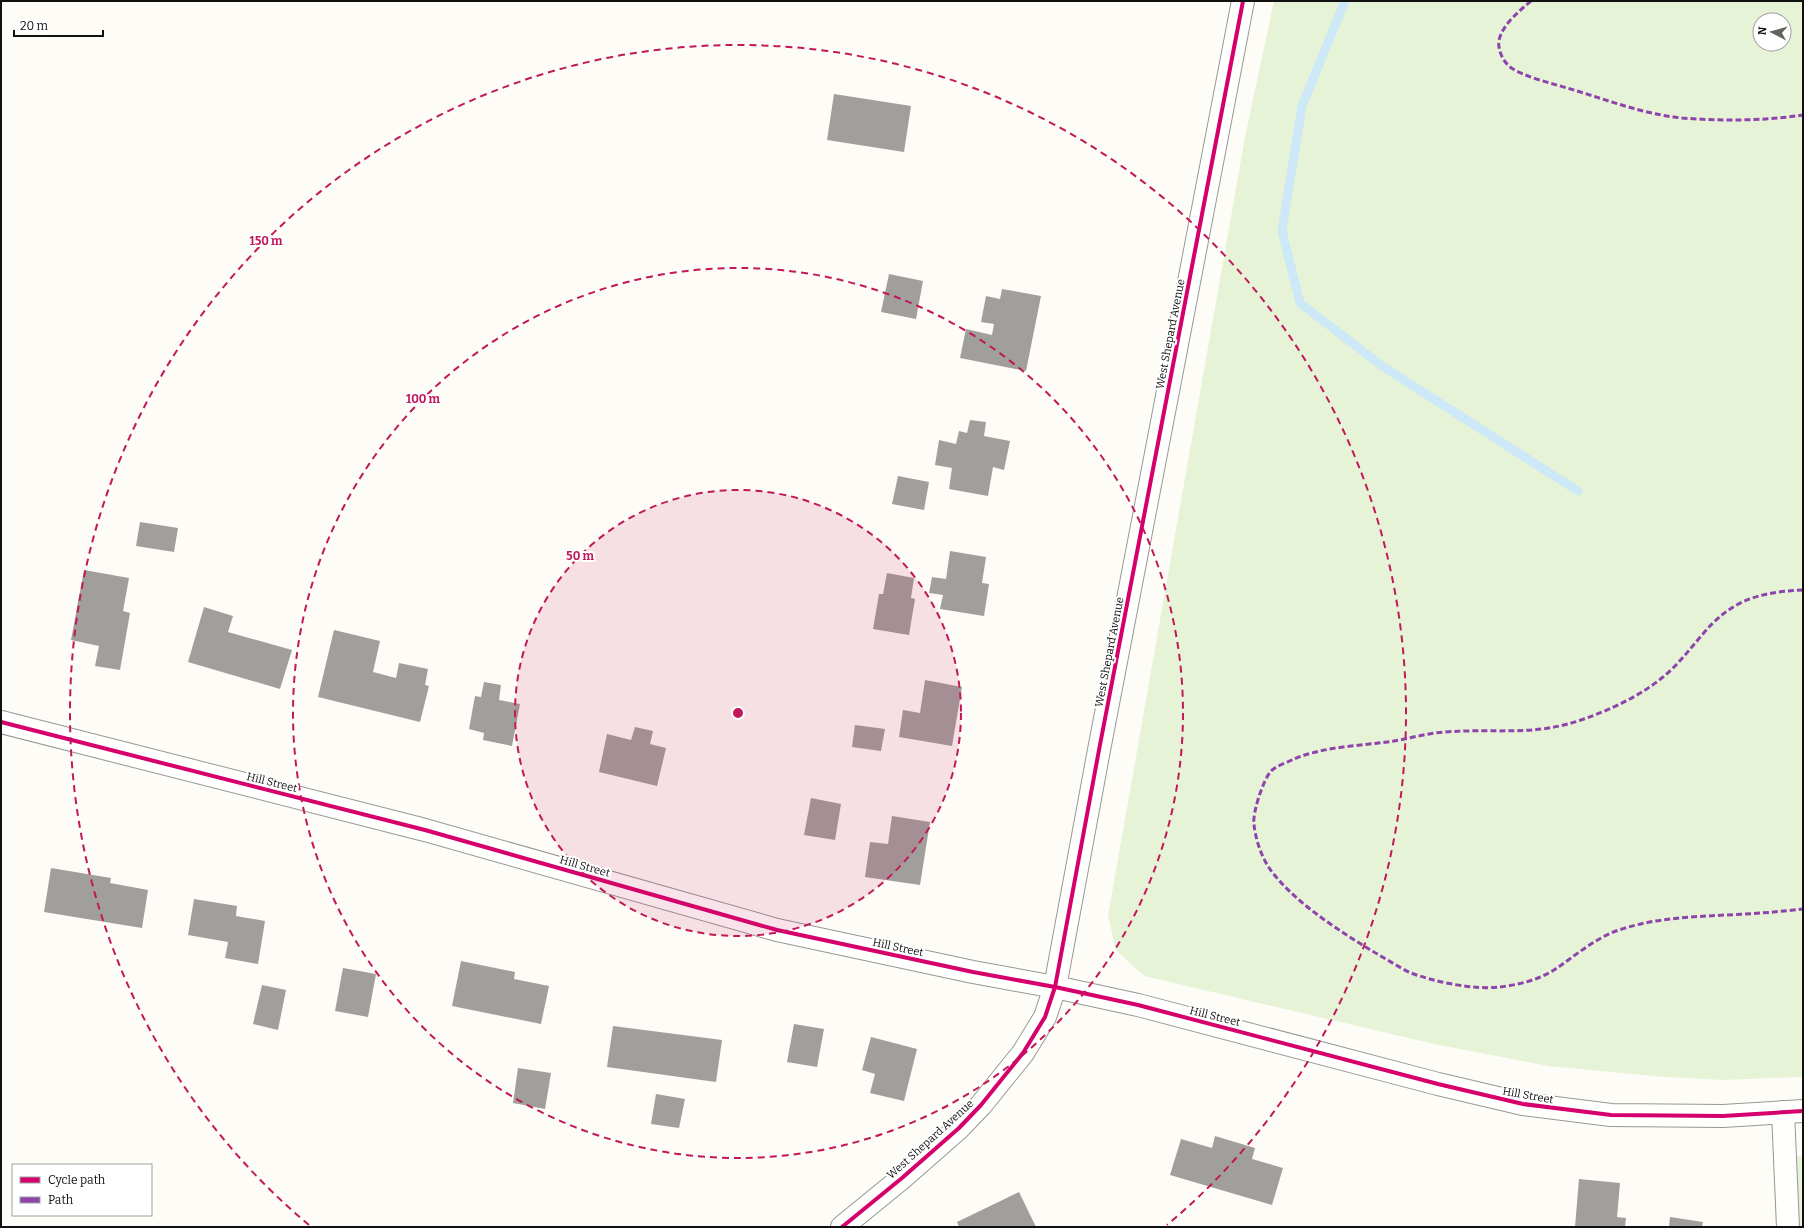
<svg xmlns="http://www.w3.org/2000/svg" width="1804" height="1228" font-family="Bitter,serif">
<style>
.green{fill:#e7f3d7;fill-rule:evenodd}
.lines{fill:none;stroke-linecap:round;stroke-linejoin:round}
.stream{stroke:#cde8f7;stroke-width:9}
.building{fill:#a19f9c}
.minor-casing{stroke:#979795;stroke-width:24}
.minor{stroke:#fffffe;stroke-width:22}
.quiet{stroke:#8e44ad;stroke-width:3;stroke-dasharray:6 3;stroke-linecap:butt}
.cycleway-casing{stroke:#fff;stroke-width:6}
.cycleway{stroke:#d6006c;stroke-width:4}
.ring{fill:none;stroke:#c2185b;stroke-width:2;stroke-dasharray:7 5}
.labels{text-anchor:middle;stroke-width:4;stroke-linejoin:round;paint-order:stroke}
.street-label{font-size:11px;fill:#111;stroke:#fff}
.centre{fill:#c2185b;stroke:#fff;stroke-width:2}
.ring-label{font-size:12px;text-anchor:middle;font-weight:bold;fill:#c2185b;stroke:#fff;stroke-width:4;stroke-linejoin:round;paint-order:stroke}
</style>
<rect width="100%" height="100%" fill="#fdfcf7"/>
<g class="green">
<path d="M1274,1H1803V1077L1724,1080L1664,1077L1548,1066L1434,1044L1144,976L1116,950L1108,916L1245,137ZM1760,20H1784V44H1760Z"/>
<path d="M1803,1156V1227H1776L1773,1158Z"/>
</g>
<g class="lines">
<path class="stream" d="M1345,1L1302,106L1282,231L1300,303L1382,366L1578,491"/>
</g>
<g class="building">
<path d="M834,94L911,106L904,152L827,140Z"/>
<path d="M889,274L923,281L916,319L881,312Z"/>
<path d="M1002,289L1041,296L1026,371L960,358L966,329L992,335L994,324L981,322L986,296L1000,299Z"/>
<path d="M970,420L986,422L984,436L1010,441L1004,470L993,467L988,496L949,489L952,468L935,465L939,440L956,444L959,431L967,433Z"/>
<path d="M898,476L929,482L924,510L892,504Z"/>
<path d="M140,522L178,528L174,552L136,546Z"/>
<path d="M950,551L986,557L982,583L989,584L984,616L940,609L943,595L929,593L932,577L946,579Z"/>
<path d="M84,570L129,578L123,611L130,613L120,670L95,666L99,646L71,640Z"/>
<path d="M887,573L914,578L911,598L915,599L909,635L873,629L879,594H883Z"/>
<path d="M204,607L233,616L228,632L292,650L280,689L188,662Z"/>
<path d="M334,630L380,641L373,672L396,678L399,663L428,669L425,685L429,686L420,722L318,697Z"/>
<path d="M925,680L962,687L952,746L899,737L903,710L920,713Z"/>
<path d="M484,682L501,685L499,700L520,704L512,746L483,740L484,733L469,729L475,696L481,697Z"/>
<path d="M855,725L885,729L881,751L852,747Z"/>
<path d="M635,727L653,731L650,744L666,748L657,786L599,772L607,734L631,740Z"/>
<path d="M811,798L841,804L835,840L804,835Z"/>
<path d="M892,816L930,822L920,885L865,877L870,842L888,844Z"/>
<path d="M51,868L111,878L110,883L148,890L142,928L44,912Z"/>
<path d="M194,899L237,906L236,916L265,921L258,964L225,958L228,942L188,935Z"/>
<path d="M461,961L515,972L514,979L549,986L541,1024L452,1006Z"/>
<path d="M343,968L376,974L368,1017L335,1011Z"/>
<path d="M262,985L286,990L278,1030L253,1024Z"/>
<path d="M794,1024L824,1029L817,1067L787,1062Z"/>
<path d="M613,1026L722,1040L716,1082L607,1067Z"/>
<path d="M871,1037L917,1049L904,1101L870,1093L875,1074L862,1070Z"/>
<path d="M518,1068L551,1073L545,1109L513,1103Z"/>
<path d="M656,1094L685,1099L679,1128L651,1124Z"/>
<path d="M1215,1136L1255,1148L1252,1159L1283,1168L1272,1205L1170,1175L1181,1139L1212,1148Z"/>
<path d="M1579,1179L1620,1183L1617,1217L1626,1218L1625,1227H1575Z"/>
<path d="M1019,1192L1036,1227H959L957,1222Z"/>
<path d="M1670,1217L1703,1222L1702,1227H1669Z"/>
</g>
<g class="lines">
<defs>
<g id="minor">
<path d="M1,722L425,830L777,930L973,972L1055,987L1138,1005L1438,1084L1523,1104L1611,1115L1723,1116L1803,1111"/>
<path d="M1783,1112L1788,1227"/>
<path d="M842,1227L902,1178L959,1128L981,1105L1023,1053L1045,1017L1055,987L1099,750L1243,1"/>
</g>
</defs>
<use href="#minor" class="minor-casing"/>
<use href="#minor" class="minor"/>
<g class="quiet">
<path d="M1531,1C1519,11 1496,30 1499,47C1500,54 1504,62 1510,67C1524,77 1551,83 1567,88C1605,99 1642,114 1682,118C1722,121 1763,121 1803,115"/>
<path d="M1803,590C1759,592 1731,600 1702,635C1689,650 1678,665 1663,677C1640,696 1612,709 1584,719C1534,737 1495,728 1445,732C1428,733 1411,738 1394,741C1361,746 1325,746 1294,759C1288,762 1276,766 1271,771C1263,780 1252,814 1254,825C1256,841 1262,859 1272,872C1298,905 1337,929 1372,951C1385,958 1398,967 1411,973C1435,982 1474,990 1499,987C1518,985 1538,980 1554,970C1575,956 1595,938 1619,930C1655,918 1689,917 1726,915C1752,914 1777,912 1803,909"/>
</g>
<defs>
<g id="cycleway">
<path d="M1,722L425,830L777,930L973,972L1055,987L1138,1005L1438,1084L1523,1104L1611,1115L1723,1116L1803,1111"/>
<path d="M842,1227L902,1178L959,1128L981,1105L1023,1053L1045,1017L1055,987L1099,750L1243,1"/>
</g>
</defs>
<use href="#cycleway" class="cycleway-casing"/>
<use href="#cycleway" class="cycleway"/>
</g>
<circle cx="738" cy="713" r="223" fill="#c2185b" fill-opacity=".12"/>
<g class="ring">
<circle cx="738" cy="713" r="223"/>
<circle cx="738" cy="713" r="445"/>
<path d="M309 1225A668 668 0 1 1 1167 1225"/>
</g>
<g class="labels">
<g class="street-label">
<text transform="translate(1170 334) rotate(-79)" y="4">West Shepard Avenue</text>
<text transform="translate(1109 652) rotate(-79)" y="4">West Shepard Avenue</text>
<text transform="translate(272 782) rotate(14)" y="4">Hill Street</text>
<text transform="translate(585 866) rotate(16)" y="4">Hill Street</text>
<text transform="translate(898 947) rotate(12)" y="4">Hill Street</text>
<text transform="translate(1215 1016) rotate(14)" y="4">Hill Street</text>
<text transform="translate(1528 1095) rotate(10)" y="4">Hill Street</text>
<text transform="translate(930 1139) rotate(-42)" y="4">West Shepard Avenue</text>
</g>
</g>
<circle cx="738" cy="713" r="6" class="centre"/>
<g class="ring-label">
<text x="266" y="245">150 m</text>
<text x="423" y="403">100 m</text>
<text x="580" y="560">50 m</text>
</g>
<rect width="1804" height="1228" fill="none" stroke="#111111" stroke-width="4"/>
<rect x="12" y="1164" width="140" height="52" fill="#ffffff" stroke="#a0a0a0"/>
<rect x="20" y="1177" width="20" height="6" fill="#d6006c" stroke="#a0a0a0"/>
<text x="48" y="1184" font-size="12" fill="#111111">Cycle path</text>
<rect x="20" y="1197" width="20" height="6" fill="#8e44ad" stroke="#a0a0a0"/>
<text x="48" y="1204" font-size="12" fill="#111111">Path</text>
<g transform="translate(1772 32) rotate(276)"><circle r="19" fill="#ffffff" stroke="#a0a0a0"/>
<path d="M0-3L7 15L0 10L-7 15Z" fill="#646362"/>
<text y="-6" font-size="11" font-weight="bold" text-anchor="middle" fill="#111111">N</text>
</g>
<path d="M14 30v6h89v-6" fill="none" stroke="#111111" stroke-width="2"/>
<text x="20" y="30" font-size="12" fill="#111111" stroke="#ffffff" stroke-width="3" paint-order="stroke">20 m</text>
</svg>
